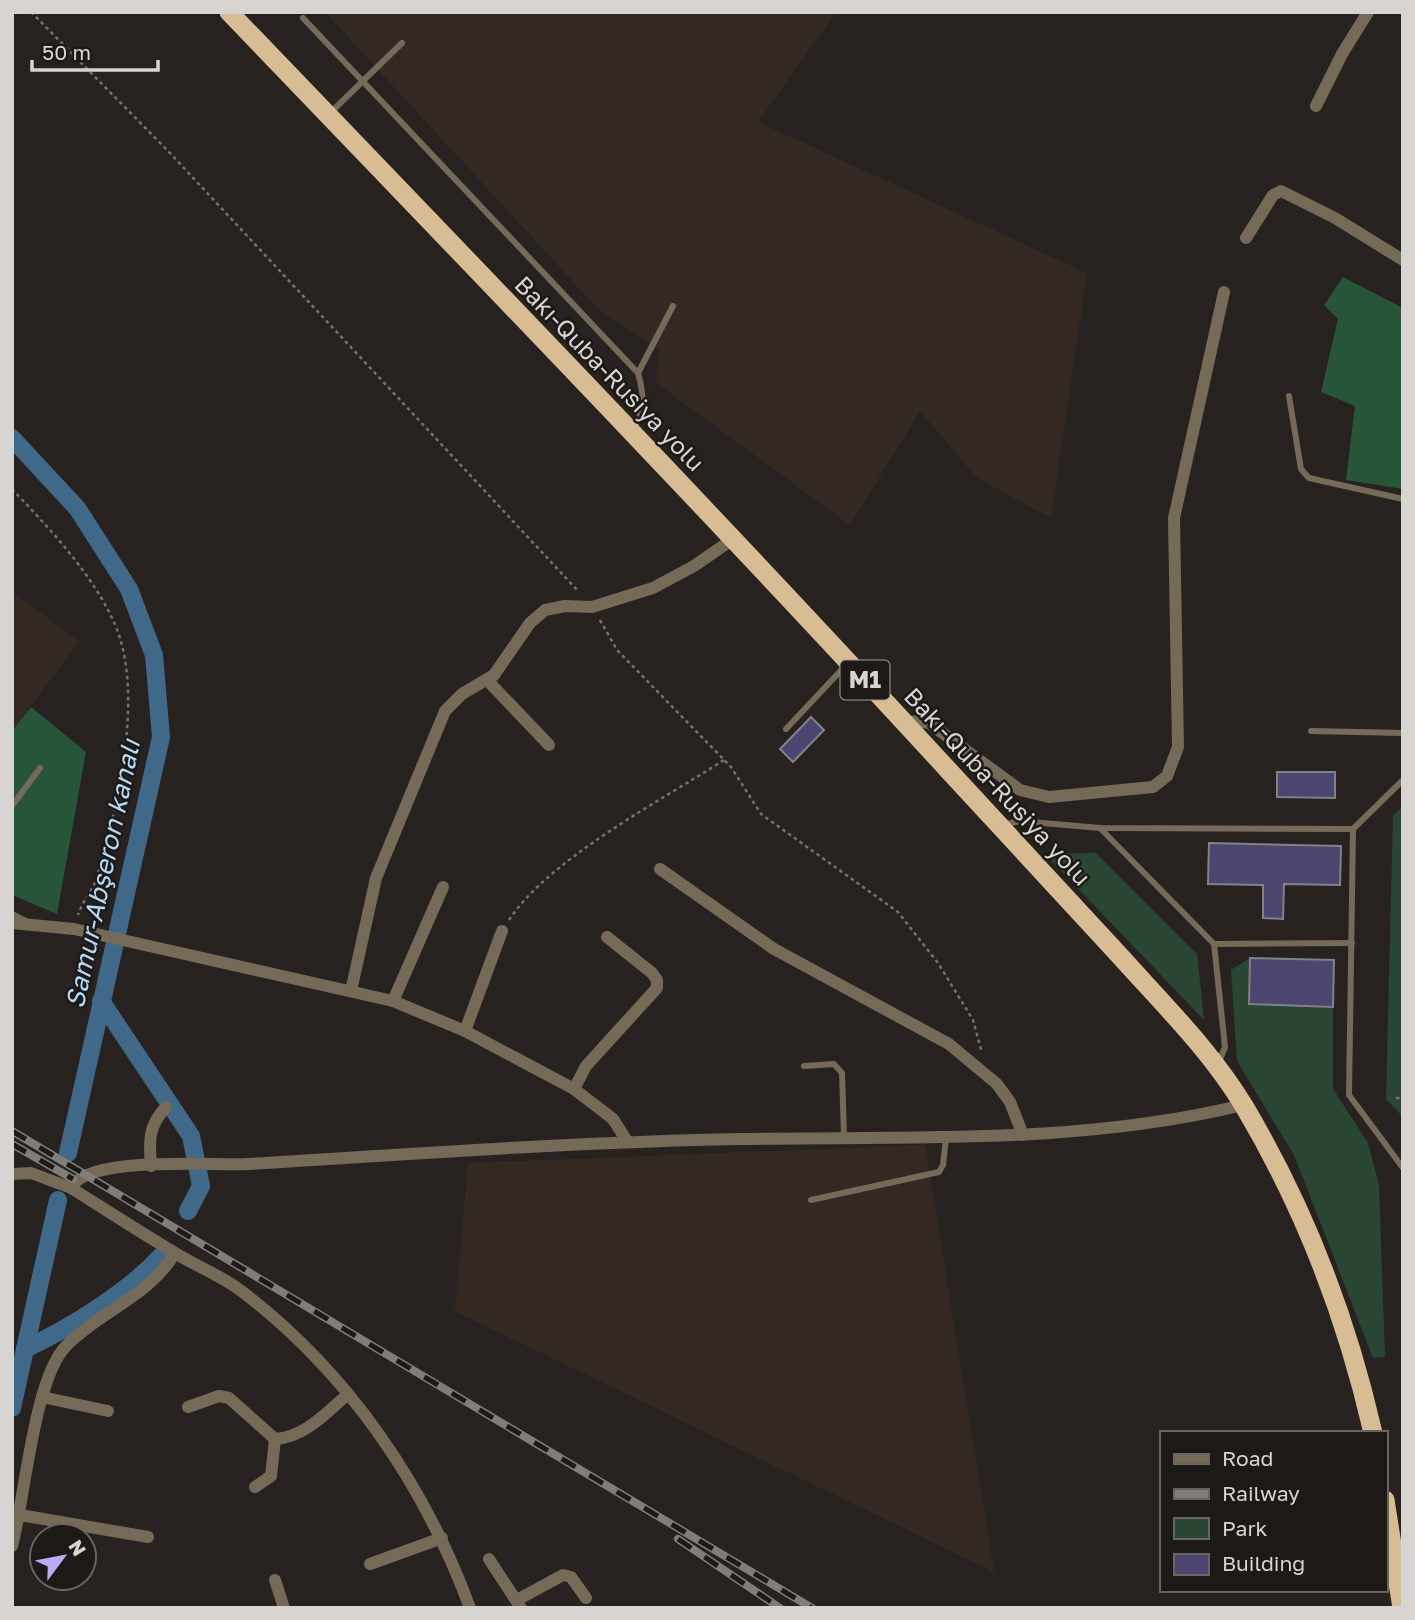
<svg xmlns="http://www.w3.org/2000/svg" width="1415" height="1620" font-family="'Golos Text',sans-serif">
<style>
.built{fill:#332922}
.green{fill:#294634}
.forest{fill:#26553a}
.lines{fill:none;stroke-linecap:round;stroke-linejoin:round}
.canal{stroke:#406888;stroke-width:18}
.building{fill:#4b456f;stroke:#818187;stroke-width:2}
.path{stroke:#777270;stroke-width:2.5;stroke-dasharray:3.5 3.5;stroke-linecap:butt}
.service{stroke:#756957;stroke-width:6}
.minor{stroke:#756957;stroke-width:12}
.trunk{stroke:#d8bc94;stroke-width:19}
.rail-casing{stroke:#817d7a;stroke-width:8}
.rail{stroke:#1d1916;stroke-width:5;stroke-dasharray:16;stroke-linecap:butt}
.labels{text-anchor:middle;stroke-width:5;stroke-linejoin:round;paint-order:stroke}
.shield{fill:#1d1916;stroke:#a09c9a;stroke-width:2}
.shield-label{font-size:23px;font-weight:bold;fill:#d8d4d2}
.street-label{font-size:24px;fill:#d8d4d2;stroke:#1d1916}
.water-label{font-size:26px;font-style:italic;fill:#b3d9f8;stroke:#1d1916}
</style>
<rect width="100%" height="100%" fill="#27221f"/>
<g class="built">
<path d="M325,12H836L758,122L1087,273L1051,518L976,477L920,411L850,525L656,383L660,350L600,311Z"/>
<path d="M12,591L79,642L12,731Z"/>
<path d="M925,1145L994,1572L455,1311L468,1163Z"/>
</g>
<g class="green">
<path d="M1403,807V1117L1386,1099L1393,815Z"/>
<path d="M1096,853L1197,954L1204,1020L1045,854Z"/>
<path d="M1250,958L1249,1004L1333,1007V1089L1368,1143L1379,1185L1385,1357L1373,1358L1294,1155L1237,1061L1231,970Z"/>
</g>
<g class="forest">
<path d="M1343,277L1403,308V489L1346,480L1355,406L1321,392L1338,319L1324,305Z"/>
<path d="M31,707L86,752L57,914L12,895V731Z"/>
</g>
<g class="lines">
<g class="canal">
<path d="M12,438L77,508L129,589L154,655L161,737L68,1153"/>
<path d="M101,1001L191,1136L201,1186L188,1211"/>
<path d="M25,1349C70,1328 127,1293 161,1256"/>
<path d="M12,1408L58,1200"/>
</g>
</g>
<g class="building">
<path d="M811,717L824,730L793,762L780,749Z"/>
<path d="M1277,772H1335V798L1277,797Z"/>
<path d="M1209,843L1341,846L1340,885L1284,884L1283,919L1263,918V885L1208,884Z"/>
<path d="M1250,958L1334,960L1333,1007L1249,1004Z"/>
</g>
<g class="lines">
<g class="path">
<path d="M31,12L169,152L579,592"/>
<path d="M12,489C49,528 90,571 113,620C146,689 118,807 97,877C93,891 82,901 78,915"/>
<path d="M600,620L617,650L731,767L761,814L898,912L938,963L973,1020L982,1053"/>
<path d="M509,920C549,859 662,800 724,760"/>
<path d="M1396,1098H1403"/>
</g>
<g class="service">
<path d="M303,18L638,373C644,394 645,408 634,428"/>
<path d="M329,114L402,43"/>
<path d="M638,373L673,306"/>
<path d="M1289,396L1301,469L1309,478L1403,499"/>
<path d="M786,729L847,664"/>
<path d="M1311,731L1403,733"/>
<path d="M1403,780L1353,829L1349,1095L1403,1168"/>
<path d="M12,806L40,768"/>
<path d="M1002,825L1020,821L1100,828L1353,829"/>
<path d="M1100,828L1214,944L1225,1047L1218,1064"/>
<path d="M12,914L26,921"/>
<path d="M1214,944L1352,943"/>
<path d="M804,1066L834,1064L842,1073L844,1137"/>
<path d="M811,1200L939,1172L943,1165L946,1138"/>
</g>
<g class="minor">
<path d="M1316,106L1342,54L1368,12"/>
<path d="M1246,238L1273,195L1281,191L1335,218L1403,260"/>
<path d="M488,681L549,745"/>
<path d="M906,724L916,721L929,723L1020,790L1049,797L1153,787L1167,776L1178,747L1174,518L1224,292"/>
<path d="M660,869L774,949L949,1044L997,1084L1010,1102L1023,1135"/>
<path d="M12,923L74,929L393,1001L465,1031L574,1089L613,1119L627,1141"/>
<path d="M351,991L376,878L445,711L462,694L494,675L530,623L545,610L565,606L592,607L653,588L694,566L733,539"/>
<path d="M393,1001L443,887"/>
<path d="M465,1031L502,931"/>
<path d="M574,1089L586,1066L657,988V980L652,973L607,937"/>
<path d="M151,1166C149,1141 148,1126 166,1107"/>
<path d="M12,1174L31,1173L71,1188C87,1155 212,1166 248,1164C412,1154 576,1142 740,1139C908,1136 1079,1145 1243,1105"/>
<path d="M71,1188C106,1210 140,1232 175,1253C196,1266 220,1275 240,1290C346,1370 424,1483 470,1608"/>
<path d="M42,1397L108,1411"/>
<path d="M188,1407L219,1396L229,1398L275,1439C305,1437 326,1413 348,1394"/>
<path d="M255,1487L271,1476L275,1439"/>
<path d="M20,1515L148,1537"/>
<path d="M12,1546C25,1497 34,1379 66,1346C100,1311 150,1296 175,1253"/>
<path d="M489,1559L521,1608"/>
<path d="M370,1564L442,1538"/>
<path d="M275,1580L284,1608"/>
<path d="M517,1600L563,1575L571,1577L586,1598"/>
</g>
<g class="trunk">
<path d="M229,12C471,264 714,515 950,772C1007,834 1064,895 1120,956C1163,1004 1211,1051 1244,1106C1304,1207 1347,1319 1373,1433"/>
<path d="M1385,1500L1402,1608"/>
</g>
<defs>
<g id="rail">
<path d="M12,1131L812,1608"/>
<path d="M12,1144L73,1179"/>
<path d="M678,1539L780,1608"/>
</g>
</defs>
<use href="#rail" class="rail-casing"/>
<use href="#rail" class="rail"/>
</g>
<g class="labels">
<rect class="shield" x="840.5" y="660.5" width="49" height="39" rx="5"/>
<g class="shield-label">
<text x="865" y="688">M1</text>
</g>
<g class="street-label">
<text transform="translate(609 374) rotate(46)" y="8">Bakı-Quba-Rusiya yolu</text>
<text transform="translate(997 787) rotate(47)" y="8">Bakı-Quba-Rusiya yolu</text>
</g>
<g class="water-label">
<text transform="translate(103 874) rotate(-78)" y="9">Samur-Abşeron kanalı</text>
</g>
</g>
<rect width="1415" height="1620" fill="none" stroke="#d8d4d2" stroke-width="28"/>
<rect x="1160" y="1431" width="228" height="161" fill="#1d1916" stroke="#686461" stroke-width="2"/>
<rect x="1174" y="1454" width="35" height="10" fill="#756957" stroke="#686461" stroke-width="2"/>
<text x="1222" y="1466" font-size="21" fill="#d8d4d2">Road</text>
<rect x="1174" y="1489" width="35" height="10" fill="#817d7a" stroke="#686461" stroke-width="2"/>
<text x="1222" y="1501" font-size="21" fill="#d8d4d2">Railway</text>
<rect x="1174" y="1518" width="35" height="21" fill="#294634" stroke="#686461" stroke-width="2"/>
<text x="1222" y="1536" font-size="21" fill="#d8d4d2">Park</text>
<rect x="1174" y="1554" width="35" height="21" fill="#4b456f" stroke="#686461" stroke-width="2"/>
<text x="1222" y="1571" font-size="21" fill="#d8d4d2">Building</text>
<g transform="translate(63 1557) rotate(58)"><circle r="33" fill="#1d1916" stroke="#686461" stroke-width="2"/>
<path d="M0-5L12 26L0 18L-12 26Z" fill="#bcaaf6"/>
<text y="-10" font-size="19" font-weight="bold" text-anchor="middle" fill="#d8d4d2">N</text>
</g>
<path d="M32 60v10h126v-10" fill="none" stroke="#d8d4d2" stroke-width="3.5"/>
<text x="42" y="60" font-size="21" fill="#d8d4d2" stroke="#1d1916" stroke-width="5" paint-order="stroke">50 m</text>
</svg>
